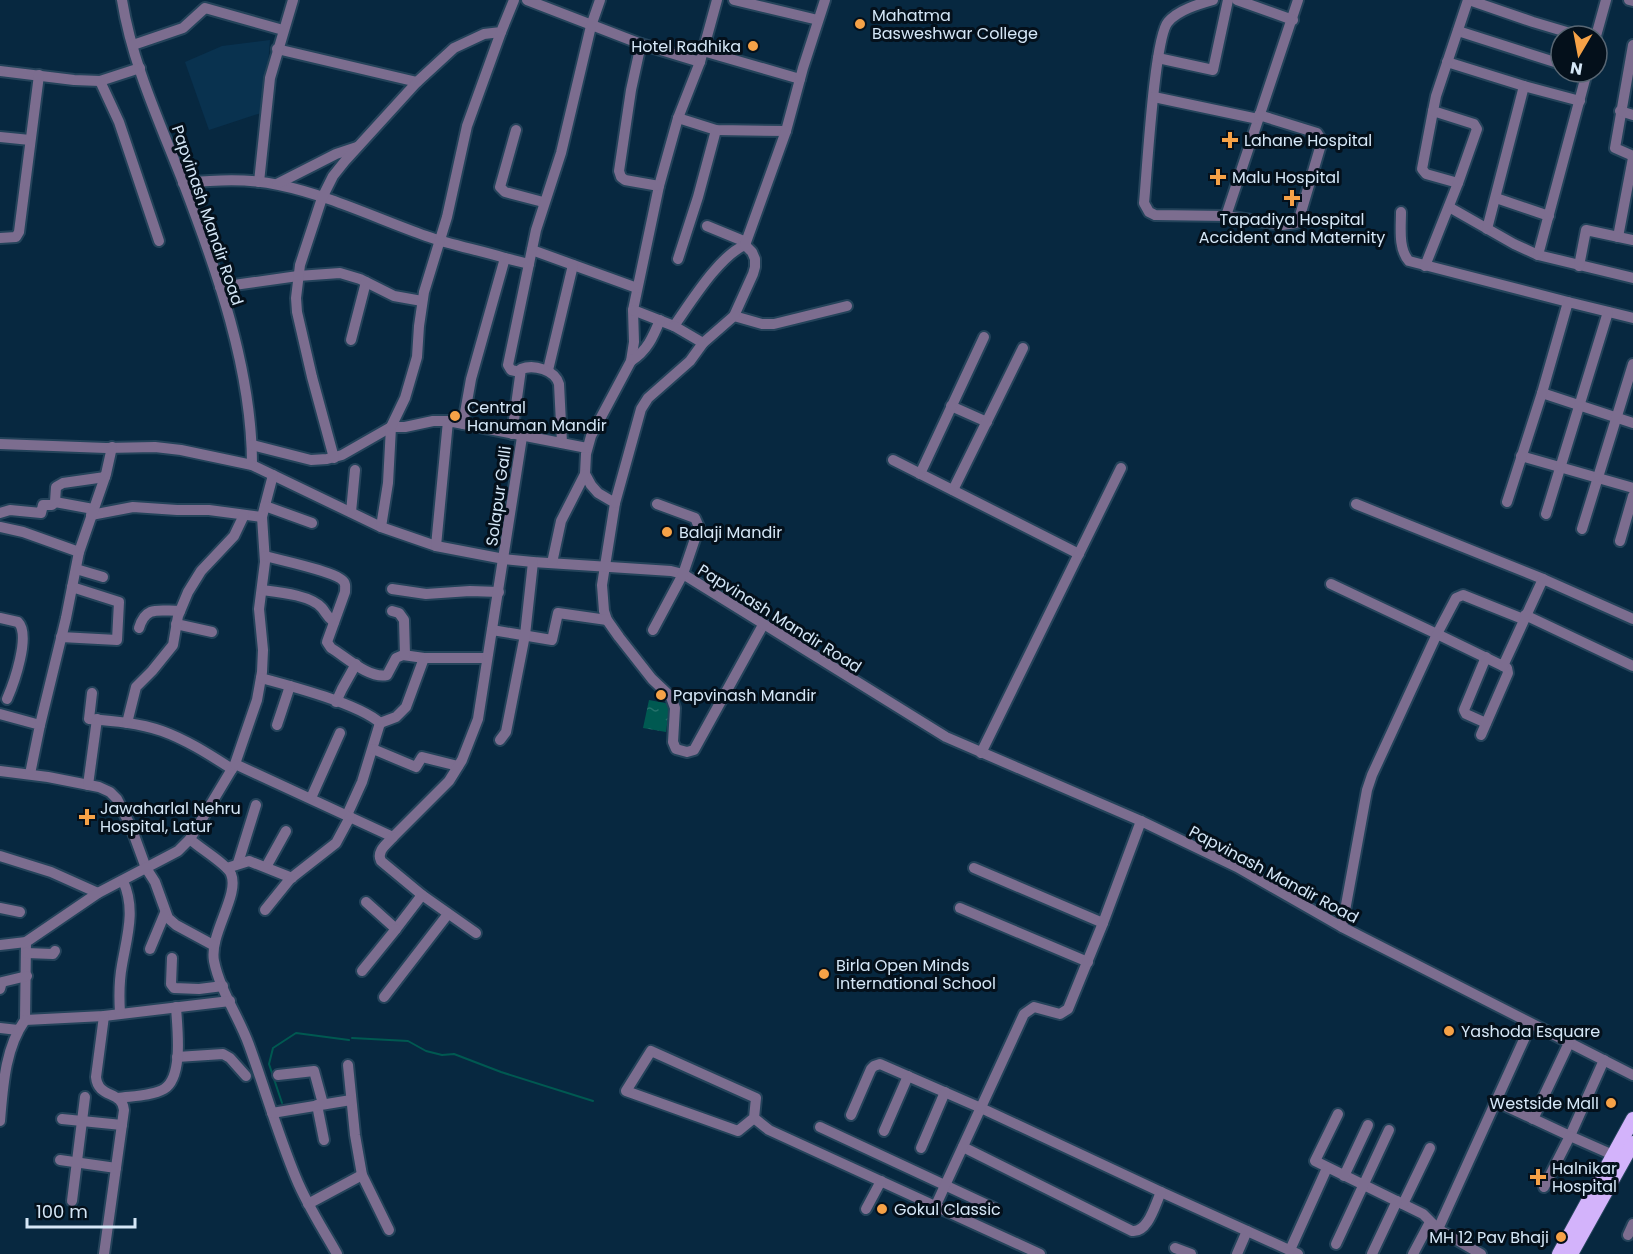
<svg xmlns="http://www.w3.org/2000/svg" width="1633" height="1254" font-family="Poppins,sans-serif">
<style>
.built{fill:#09324f}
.water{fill:url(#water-ripples)}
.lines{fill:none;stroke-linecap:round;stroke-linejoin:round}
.stream{stroke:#005951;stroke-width:2}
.minor-casing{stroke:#24435a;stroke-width:14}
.major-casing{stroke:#24435a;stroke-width:16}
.minor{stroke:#7c6d8f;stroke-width:10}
.major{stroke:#d3b3fb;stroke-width:14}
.poi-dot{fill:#f6a247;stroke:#04101b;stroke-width:2}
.labels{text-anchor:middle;stroke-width:6;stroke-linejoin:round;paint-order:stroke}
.poi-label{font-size:16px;fill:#d5e7f7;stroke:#04101b;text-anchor:start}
.street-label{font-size:16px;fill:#d5e7f7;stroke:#04101b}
</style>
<defs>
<pattern id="water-ripples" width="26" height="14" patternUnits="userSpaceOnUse" patternTransform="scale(1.5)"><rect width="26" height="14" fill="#005951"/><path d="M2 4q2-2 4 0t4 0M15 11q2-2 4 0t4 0" fill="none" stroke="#24716b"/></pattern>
</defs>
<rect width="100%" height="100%" fill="#072840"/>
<path class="built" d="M270,40L264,112L209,130L185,62L222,46Z"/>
<path class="water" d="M649,700L670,704L666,732L643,728Z"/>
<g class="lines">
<g class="stream">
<path d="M352,1038L408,1041L426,1051L442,1055L454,1054L501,1072L593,1101"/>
<path d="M282,1103L269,1064L273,1048L296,1033L349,1040"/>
</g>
<defs>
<g id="minor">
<path d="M122,0C132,63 160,123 183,182C217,271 252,369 252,465"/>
<path d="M527,0L641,44L700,62"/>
<path d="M717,0L700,62L678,118L659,186L633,310L634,342L631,361L591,436L586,454L585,474L591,485L598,493L615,503L602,585L604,611L607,620L619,637L652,679L671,697L675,708L673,742L676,749L687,752L694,750L763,625"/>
<path d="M734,0L818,20"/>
<path d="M1213,0C1199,4 1178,10 1168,22C1154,38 1147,173 1144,203L1149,212L1155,215L1226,216L1298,0"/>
<path d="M1237,0L1293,20"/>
<path d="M1469,0L1533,22L1580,36"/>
<path d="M1629,0L1633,1"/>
<path d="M1458,31L1561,64"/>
<path d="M1596,36L1606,0"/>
<path d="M641,44L631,90L619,171L621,177L625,180L659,186"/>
<path d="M133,45L183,28L205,8L283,30"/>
<path d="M1633,45L1615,148L1633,156"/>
<path d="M277,49L417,82"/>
<path d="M703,51L800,79"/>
<path d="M1158,58L1213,70L1228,0"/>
<path d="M1447,62L1524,86"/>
<path d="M0,71L74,80L100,81L140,68"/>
<path d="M100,81L119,122L159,241"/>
<path d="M1154,97L1258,119"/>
<path d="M1433,111L1422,169L1426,174L1458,183"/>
<path d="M1620,111L1633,115"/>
<path d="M678,118L716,130L786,131"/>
<path d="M516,130L500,187L505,192L543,202"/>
<path d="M0,137L30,140"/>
<path d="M259,182L270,78L293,0"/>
<path d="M183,183C215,180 248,178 279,185C328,195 378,219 426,236C451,245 479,250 505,258L471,379L463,424"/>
<path d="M277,184L336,154L357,147"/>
<path d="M1496,198L1549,216"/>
<path d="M1449,207L1514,244L1538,255L1633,278"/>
<path d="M1401,212C1401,227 1398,249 1409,261L1568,302"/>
<path d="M1226,216L1282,225L1296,223L1299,219L1322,141L1317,133L1259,115"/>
<path d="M707,226L746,242"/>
<path d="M1487,229L1524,86L1580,101"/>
<path d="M1618,237L1633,158"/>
<path d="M0,238L16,237L19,232L39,75"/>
<path d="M532,250L637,288"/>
<path d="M1538,255L1587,72"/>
<path d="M505,258L529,264"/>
<path d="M678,259L698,197L716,130"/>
<path d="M1425,266L1458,183L1477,129L1474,124L1433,111L1436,96L1468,0"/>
<path d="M1579,266L1586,230L1633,240"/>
<path d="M220,287L298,276L340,273L360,279L394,296L422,301"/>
<path d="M633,310L674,326C691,302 719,256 745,245"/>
<path d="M734,316L762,324H774L847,306"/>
<path d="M674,326L703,343"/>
<path d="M351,340L366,282"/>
<path d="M631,361C647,351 653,337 660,320"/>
<path d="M548,370L573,265"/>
<path d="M520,372L511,370L508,365L536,230L561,153L591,26L600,0"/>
<path d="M1542,393L1633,423"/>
<path d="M951,406L987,422"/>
<path d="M512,434L521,369C534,364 555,370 559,384L562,443"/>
<path d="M0,444L106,448L155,447L181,450L252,465L381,527L436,546L504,559L533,562L671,571L683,574L946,737L1141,821L1237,867L1342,927L1633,1075"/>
<path d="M252,445L311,460L327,459L342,455L391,427H405L433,421H448"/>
<path d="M1521,456L1633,488"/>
<path d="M334,458L312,377L297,312L296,298L300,265L322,198L333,176L345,161L417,82L454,48L484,34L501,32L514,0"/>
<path d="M893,460L1079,554"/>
<path d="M920,474L984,337"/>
<path d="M273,475L262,517L265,562L259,609L263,650L262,672L257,700L235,764L190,839C199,848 227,864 231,874C240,895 209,934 214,961C220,991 239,1017 249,1045C265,1089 278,1135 296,1178C307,1205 323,1229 337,1254"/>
<path d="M953,490L1023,348"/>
<path d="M55,502L93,509"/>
<path d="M1507,502L1542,393L1568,302L1633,318"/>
<path d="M615,503L641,409L648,398L690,361L703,343L734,316L753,274L755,267V259L752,252L745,245L786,131L803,68L825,0"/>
<path d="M1356,504L1543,579"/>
<path d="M265,506L312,523"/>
<path d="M351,512L355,470"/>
<path d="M0,513L10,510L41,513L43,505H52L55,502L56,487L63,483L105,477"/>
<path d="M1546,514L1608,312"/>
<path d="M91,515L133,507L177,510H209L262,517"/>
<path d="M0,527L23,532L79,552"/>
<path d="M381,527L388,483L391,427L405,398L417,357L419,326L424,292L447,217L467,126L501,32"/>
<path d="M1582,529L1633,364"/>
<path d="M1620,541L1633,496"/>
<path d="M436,546L448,421L587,448"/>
<path d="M265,556C279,560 338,572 344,582C346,585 345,588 345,592L327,642L331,648C346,657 369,679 387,675L396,658L403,655L424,658H487"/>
<path d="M552,563L561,521L585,474"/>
<path d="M76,569L103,577"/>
<path d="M1331,584L1437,634L1456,598L1463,595L1523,619"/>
<path d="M392,589L426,594L470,591L499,592"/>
<path d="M262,590C278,592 311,595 322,608C327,614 326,616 334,622"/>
<path d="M392,611L399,613L404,620L405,655"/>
<path d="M1525,615L1633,666"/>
<path d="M0,618L18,622C31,635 14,683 7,699"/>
<path d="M176,624L212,632"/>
<path d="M139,628C146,605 159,611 180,611"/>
<path d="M492,630L552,640L558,613L607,620"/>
<path d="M653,630L683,574L699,527L695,518L657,504"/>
<path d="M61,637L117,640L119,602L72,587"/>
<path d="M1486,657L1464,710L1466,714L1486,723"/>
<path d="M261,678C291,686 359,704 380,723L362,782L347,815"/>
<path d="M92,693L89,719C114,721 139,723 162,731C187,740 210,755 232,769"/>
<path d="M336,702L342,689L356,664"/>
<path d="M0,714L40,725L30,774"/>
<path d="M127,723L136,687L152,671L173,645L178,616L188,592L201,571L234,536L244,515"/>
<path d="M380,723L396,717L406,707L424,658"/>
<path d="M40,725L66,618L79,552L106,474L112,447"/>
<path d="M277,725L290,686"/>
<path d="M1481,735L1508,673L1507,668L1503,666"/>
<path d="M500,740L506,732L525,635L533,562"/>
<path d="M373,749L416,767L422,757L458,766"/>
<path d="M981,753L1121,468"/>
<path d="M235,764L393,837L449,781L462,760L478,719L522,437"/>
<path d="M0,771L48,777L99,787L110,792L117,799L131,827L146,868L155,882L168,918L176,925L213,945"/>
<path d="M88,785L97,719"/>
<path d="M311,798L340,733"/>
<path d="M0,856L51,872L98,893"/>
<path d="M238,863L256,805"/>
<path d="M266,867L286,831"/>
<path d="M227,868L249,861L292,878"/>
<path d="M974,868L1103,923"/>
<path d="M422,895L476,933"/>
<path d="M366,902L396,929L422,895L381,861C376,851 387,844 393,837"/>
<path d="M0,908L20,912"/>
<path d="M960,908L1088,962"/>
<path d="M265,910L290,879L336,843L350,817"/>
<path d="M1342,927L1367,790L1372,775L1437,634L1503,666L1543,579L1633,619"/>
<path d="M26,942L25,1020L104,1016L230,1001"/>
<path d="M0,945L26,942L98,893L178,851L190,839"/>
<path d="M150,949L165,913"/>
<path d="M26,953L53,954L55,951"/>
<path d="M172,958L171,984L174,988L199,989L223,986"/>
<path d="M362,971L396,929"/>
<path d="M0,989L2,982L27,976"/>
<path d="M384,997L448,914"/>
<path d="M120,1013C119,997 119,981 122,965C127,936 136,909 123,881"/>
<path d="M0,1028L18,1030"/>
<path d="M177,1057L223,1054L230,1058L246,1076"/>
<path d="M348,1065L355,1135L362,1175L389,1230"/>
<path d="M278,1075L314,1071L323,1104"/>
<path d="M118,1098C132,1096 152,1096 164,1089C184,1077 177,1026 176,1007"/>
<path d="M1497,1102L1570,1136L1604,1060"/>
<path d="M317,1105L324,1140"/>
<path d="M272,1113L351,1100"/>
<path d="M1338,1114L1315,1161L1423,1214L1438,1229L1481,1254"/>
<path d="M851,1115L871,1069L874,1066L880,1064L981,1108L1161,1192L1298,1254"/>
<path d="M754,1118L738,1131L626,1091L651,1051L756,1098L754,1118L769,1130L1040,1254"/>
<path d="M62,1119L122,1125"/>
<path d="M1533,1119L1569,1043"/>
<path d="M0,1121C3,1086 5,1048 25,1020"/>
<path d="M820,1127L994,1208"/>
<path d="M884,1131L908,1076"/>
<path d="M963,1147L1132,1231C1148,1233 1155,1205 1161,1192"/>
<path d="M921,1148L945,1092"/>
<path d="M60,1160L116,1168"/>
<path d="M1344,1176L1368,1125"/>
<path d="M1544,1187L1570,1136L1613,1155"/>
<path d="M72,1201L85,1097"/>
<path d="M308,1204L362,1175"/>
<path d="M1403,1204L1430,1148"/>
<path d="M936,1205L1024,1014L1034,1007L1060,1014L1068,1009L1103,923L1141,821"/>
<path d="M866,1209L881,1181"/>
<path d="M1438,1229L1531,1024"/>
<path d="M1628,1235L1633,1224"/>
<path d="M1336,1244L1389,1130"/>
<path d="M1175,1248L1191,1254"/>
<path d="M1290,1250L1327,1168"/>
<path d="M104,1254L124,1110C122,1090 98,1099 96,1077L104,1016"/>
<path d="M1237,1254L1247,1231"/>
<path d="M1372,1254L1397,1201"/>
<path d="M1413,1254L1430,1222"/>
</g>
<g id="major">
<path d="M1559,1254L1633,1119"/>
<path d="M1571,1254L1633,1143"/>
</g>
</defs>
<use href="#minor" class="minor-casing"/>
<use href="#major" class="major-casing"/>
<use href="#minor" class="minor"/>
<use href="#major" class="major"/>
</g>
<g class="poi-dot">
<circle cx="860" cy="24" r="6"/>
<circle cx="753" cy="46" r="6"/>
<path d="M1227 131h6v6h6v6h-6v6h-6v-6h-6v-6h6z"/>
<path d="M1215 168h6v6h6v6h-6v6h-6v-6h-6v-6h6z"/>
<path d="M1289 189h6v6h6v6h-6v6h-6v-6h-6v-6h6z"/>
<circle cx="455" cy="416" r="6"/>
<circle cx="667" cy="532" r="6"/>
<circle cx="661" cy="695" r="6"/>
<path d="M84 808h6v6h6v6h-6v6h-6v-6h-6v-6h6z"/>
<circle cx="824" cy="974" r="6"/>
<circle cx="1449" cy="1031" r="6"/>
<circle cx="1611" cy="1103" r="6"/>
<path d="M1535 1168h6v6h6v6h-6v6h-6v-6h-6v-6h6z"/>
<circle cx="882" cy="1209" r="6"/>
<circle cx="1561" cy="1237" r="6"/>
</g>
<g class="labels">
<g class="poi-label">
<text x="872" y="21">Mahatma<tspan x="872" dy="18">Basweshwar College</tspan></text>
<text x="741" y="52" text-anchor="end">Hotel Radhika</text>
<text x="1244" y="146">Lahane Hospital</text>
<text x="1232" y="183">Malu Hospital</text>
<text x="1292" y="225" text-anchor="middle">Tapadiya Hospital<tspan x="1292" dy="18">Accident and Maternity</tspan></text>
<text x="467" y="413">Central<tspan x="467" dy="18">Hanuman Mandir</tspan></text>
<text x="679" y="538">Balaji Mandir</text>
<text x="673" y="701">Papvinash Mandir</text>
<text x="100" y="814">Jawaharlal Nehru<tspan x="100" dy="18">Hospital, Latur</tspan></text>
<text x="836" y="971">Birla Open Minds<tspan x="836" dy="18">International School</tspan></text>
<text x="1461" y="1037">Yashoda Esquare</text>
<text x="1599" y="1109" text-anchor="end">Westside Mall</text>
<text x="1552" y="1174">Halnikar<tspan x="1552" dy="18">Hospital</tspan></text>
<text x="894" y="1215">Gokul Classic</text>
<text x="1549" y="1243" text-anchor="end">MH 12 Pav Bhaji</text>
</g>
<g class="street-label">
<text transform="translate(208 215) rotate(71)" y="6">Papvinash Mandir Road</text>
<text transform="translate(498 496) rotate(-82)" y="6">Solapur Galli</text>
<text transform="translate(780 618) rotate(32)" y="6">Papvinash Mandir Road</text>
<text transform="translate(1274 874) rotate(28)" y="6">Papvinash Mandir Road</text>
</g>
</g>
<g transform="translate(1579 54) rotate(190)"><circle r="28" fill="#04101b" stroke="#586673" stroke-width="1.5"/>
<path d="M0-4.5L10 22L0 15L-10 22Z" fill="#f6a247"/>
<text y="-9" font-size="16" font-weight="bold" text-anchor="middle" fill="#d5e7f7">N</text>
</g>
<path d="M27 1218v9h108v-9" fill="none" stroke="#d5e7f7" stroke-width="3"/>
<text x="36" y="1218" font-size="18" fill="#d5e7f7" stroke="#04101b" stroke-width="4.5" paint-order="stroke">100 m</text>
</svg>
